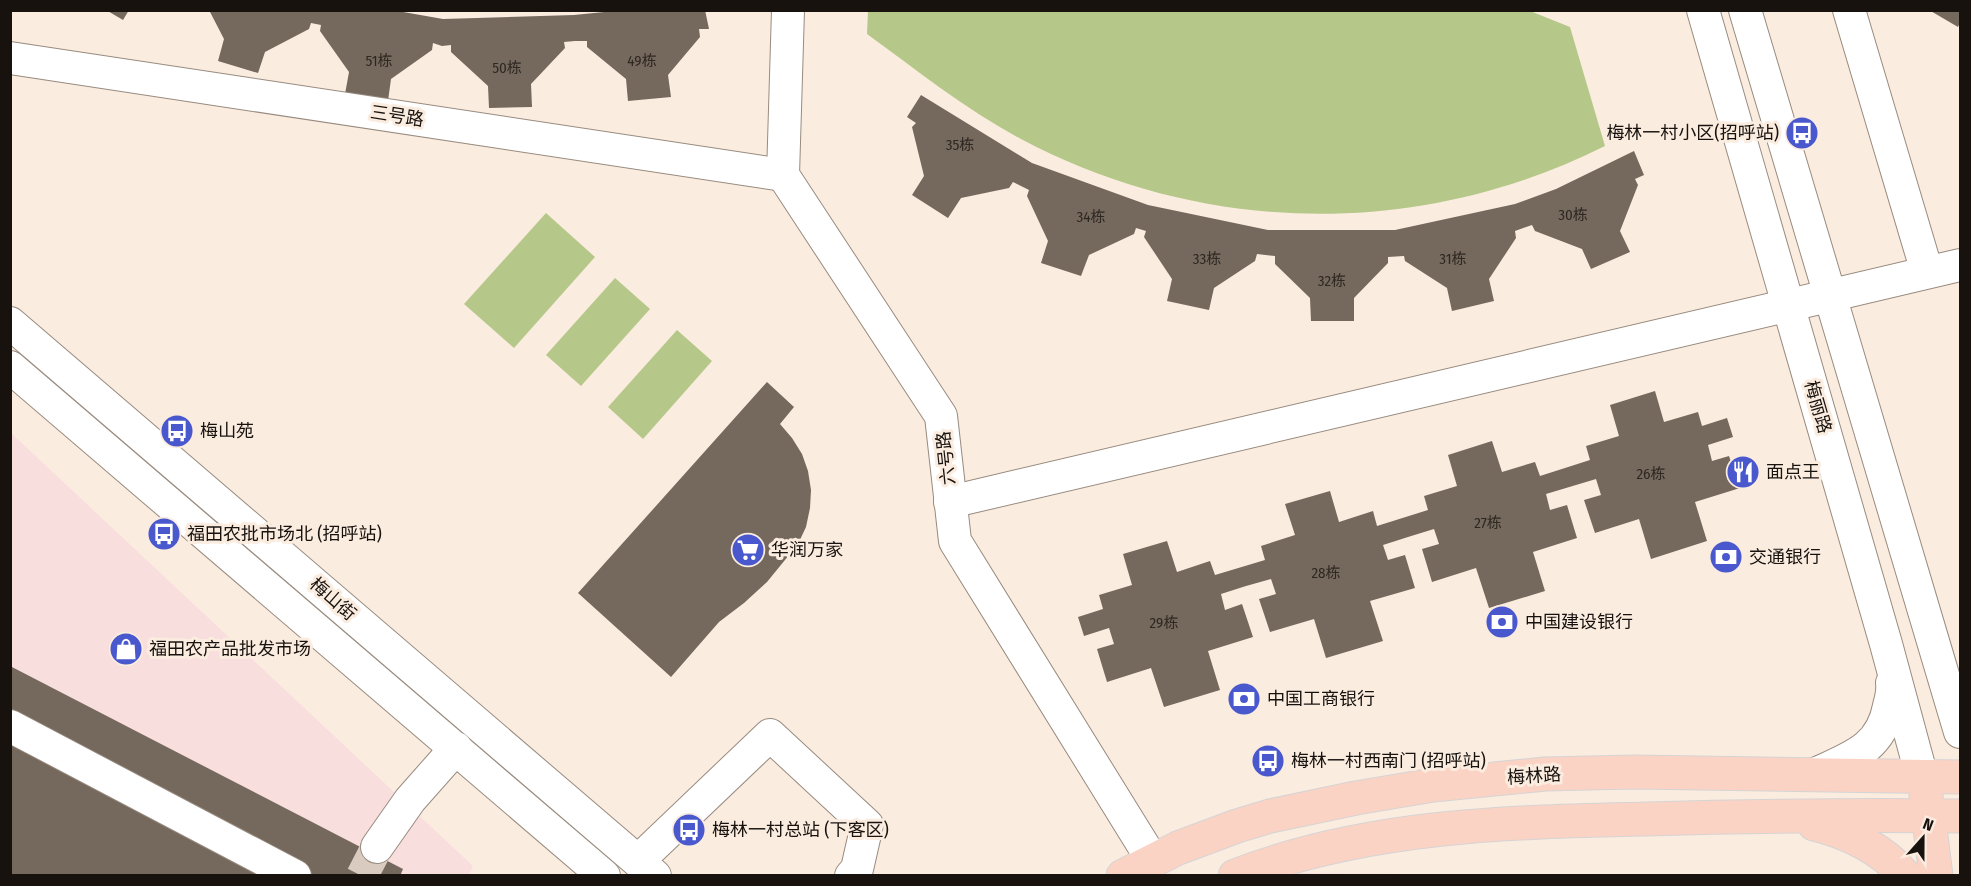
<svg xmlns="http://www.w3.org/2000/svg" width="1971" height="886" font-family="'Fira Sans Condensed','Noto Sans SC',sans-serif">
<style>
.commercial{fill:#f9dede}
.green{fill:#b6c889}
.building{fill:#75685d}
.lines{fill:none;stroke-linecap:round;stroke-linejoin:round}
.minor-tunnel{stroke:#d9cbc0;stroke-width:32;stroke-dasharray:32 16;stroke-linecap:butt}
.minor-casing{stroke:#988b7f;stroke-width:34}
.major-casing{stroke:#d5d4d4;stroke-width:35}
.minor{stroke:#fff;stroke-width:32}
.major{stroke:#fbd3c5;stroke-width:33}
.labels{text-anchor:middle;stroke-width:6;stroke-linejoin:round;paint-order:stroke}
.number-label{font-size:15px;fill:#2e2822}
.street-label{font-size:18px;fill:#17120e;stroke:#fbece0}
.poi-label{font-size:18px;fill:#17120e;stroke:#fbece0;text-anchor:start}
</style>
<rect width="100%" height="100%" fill="#fbece0"/>
<g class="commercial">
<path d="M10,432L473,866L469,875H11Z"/>
<path d="M1294,873L1531,875L1289,876Z"/>
</g>
<g class="green">
<path d="M868,10L1530,11L1570,27L1605,146C1419,239 1204,236 1021,139C966,110 917,70 867,34Z"/>
<path d="M546,213L595,257L514,348L464,304Z"/>
<path d="M615,278L650,309L581,386L546,355Z"/>
<path d="M677,330L712,361L643,439L608,407Z"/>
</g>
<g class="building">
<path d="M106,10H129L123,20Z"/>
<path d="M209,10H392L443,19L574,15L624,10H705L709,29H699L700,37L668,75L671,97L628,101L626,79L587,47V41H575L564,42L565,48L531,84L532,107L489,108L488,86L451,52V45L442,46L433,43L432,50L391,79L388,101L345,94L349,72L320,31L321,25L311,23L309,29L265,52L258,73L218,61L224,39Z"/>
<path d="M1929,10H1960V23L1958,27Z"/>
<path d="M921,95L1032,163L1148,205L1268,230H1395L1515,204L1556,189L1634,151L1644,175L1635,179L1638,185L1620,231L1630,252L1591,269L1582,249L1535,231L1532,225L1515,231L1516,238L1489,279L1494,301L1452,311L1447,288L1405,261L1404,256L1388,257V263L1354,298V321H1311L1310,298L1275,264V256L1257,254L1255,261L1214,288L1209,310L1167,301L1172,279L1144,237L1146,231L1136,228L1134,234L1089,255L1081,276L1041,263L1048,241L1027,196L1029,190L1013,182L1009,188L961,198L948,218L912,195L924,176L912,127L916,123L907,117Z"/>
<path d="M767,382L794,407L780,424L792,438L802,454L808,471L811,490L810,508L806,527L798,544L767,582L744,603L719,622L671,677L578,593Z"/>
<path d="M1655,391L1664,422L1698,412L1702,426L1727,418L1733,437L1708,445L1712,461L1729,456L1740,488L1695,502L1707,541L1651,559L1639,519L1595,533L1584,500L1601,495L1596,479L1546,494L1550,510L1567,505L1577,538L1533,552L1545,591L1489,608L1476,568L1432,582L1422,549L1439,544L1434,529L1408,537L1383,545L1388,560L1405,555L1415,588L1370,601L1383,641L1326,658L1314,619L1270,632L1259,599L1276,594L1271,579L1246,586L1221,594L1225,610L1242,604L1253,637L1208,651L1220,690L1164,707L1151,668L1107,682L1097,649L1114,644L1109,628L1084,636L1078,617L1103,609L1099,595L1132,585L1123,554L1167,541L1177,572L1210,561L1215,575L1265,560L1261,546L1295,535L1285,504L1330,491L1339,522L1373,511L1377,526L1428,510L1424,496L1457,486L1448,455L1492,441L1502,472L1535,462L1540,476L1590,460L1586,446L1619,436L1610,405Z"/>
<path d="M10,666L403,869L400,876H10Z"/>
</g>
<g class="lines">
<path class="minor-tunnel" d="M362,876L377,847"/>
<defs>
<g id="minor">
<path d="M788,10L783,175L941,416L955,541L1153,861"/>
<path d="M1703,10L1886,644L1922,777"/>
<path d="M1745,10L1960,732"/>
<path d="M1849,10L1927,272"/>
<path d="M10,58L783,175"/>
<path d="M10,323L655,876"/>
<path d="M10,367L604,876"/>
<path d="M950,502L1960,265"/>
<path d="M10,726L295,876"/>
<path d="M1813,775C1849,758 1881,750 1889,706C1891,699 1893,691 1892,683"/>
<path d="M377,847L410,800L456,748"/>
<path d="M638,861L770,735L867,825L857,869L851,876"/>
</g>
<g id="major">
<path d="M1926,796L1936,876"/>
<path d="M1814,824C1847,832 1883,849 1905,876"/>
<path d="M1123,876L1178,848L1237,826L1270,816L1356,798L1433,785L1545,774L1635,772L1960,777"/>
<path d="M1235,876C1367,825 1508,822 1647,819C1751,816 1856,815 1960,816"/>
</g>
</defs>
<use href="#minor" class="minor-casing"/>
<use href="#major" class="major-casing"/>
<use href="#minor" class="minor"/>
<use href="#major" class="major"/>
</g>
<defs>
<symbol id="bus-disc" viewBox="-11 -11 22 22"><circle r="9.5" fill="#4a58cd" stroke="#fbece0"/><path d="M-5-6H5V4H4V6H2V4H-2V6H-4V4H-5ZM-3.5-4V0h7V-4ZM-3.5 1.2v1.5H-2V1.2ZM2 1.2v1.5H3.5V1.2Z" fill="#fff"/></symbol>
<symbol id="restaurant-disc" viewBox="-11 -11 22 22"><circle r="9.5" fill="#4a58cd" stroke="#fbece0"/><path d="M-5-6h1v4h1v-4h1v4h1v-4h1v5L-1.5 .5V6h-2V.5L-5-1ZM5-6V6H3V1.5H1.5Q1.5-4 5-6Z" fill="#fff"/></symbol>
<symbol id="supermarket-disc" viewBox="-11 -11 22 22"><circle r="9.5" fill="#4a58cd" stroke="#fbece0"/><path d="M-6-5.5h2.5l.6 2H6L4.5 2H-2.5L-4.4-4H-6ZM-1.5 3.2a1.3 1.3 0 1 0 .1 0ZM3 3.2a1.3 1.3 0 1 0 .1 0Z" fill="#fff"/></symbol>
<symbol id="bank-disc" viewBox="-11 -11 22 22"><circle r="9.5" fill="#4a58cd" stroke="#fbece0"/><path d="M-6-4H6V4H-6ZM0-2.3a2.3 2.3 0 1 0 0 4.6a2.3 2.3 0 1 0 0-4.6Z" fill="#fff"/></symbol>
<symbol id="shop-disc" viewBox="-11 -11 22 22"><circle r="9.5" fill="#4a58cd" stroke="#fbece0"/><path d="M-5-2.5h2.3a2.7 3.5 0 0 1 5.4 0H5L5.5 6h-11ZM-1.5-2.5h3a1.5 2.3 0 0 0-3 0Z" fill="#fff"/></symbol>
</defs>
<g fill-rule="evenodd">
<use href="#bus-disc" x="1783" y="114" width="38" height="38"/>
<use href="#bus-disc" x="158" y="412" width="38" height="38"/>
<use href="#restaurant-disc" x="1724" y="453" width="38" height="38"/>
<use href="#bus-disc" x="145" y="515" width="38" height="38"/>
<use href="#supermarket-disc" x="729" y="531" width="38" height="38"/>
<use href="#bank-disc" x="1707" y="538" width="38" height="38"/>
<use href="#bank-disc" x="1483" y="603" width="38" height="38"/>
<use href="#shop-disc" x="107" y="630" width="38" height="38"/>
<use href="#bank-disc" x="1225" y="680" width="38" height="38"/>
<use href="#bus-disc" x="1249" y="742" width="38" height="38"/>
<use href="#bus-disc" x="670" y="811" width="38" height="38"/>
</g>
<g class="labels">
<g class="number-label">
<text x="379" y="66">51栋</text>
<text x="642" y="66">49栋</text>
<text x="507" y="73">50栋</text>
<text x="960" y="150">35栋</text>
<text x="1573" y="220">30栋</text>
<text x="1091" y="222">34栋</text>
<text x="1207" y="264">33栋</text>
<text x="1453" y="264">31栋</text>
<text x="1332" y="286">32栋</text>
<text x="1651" y="479">26栋</text>
<text x="1488" y="528">27栋</text>
<text x="1326" y="578">28栋</text>
<text x="1164" y="628">29栋</text>
</g>
<g class="street-label">
<text transform="translate(397 116) rotate(9)" y="6">三号路</text>
<text transform="translate(1818 407) rotate(74)" y="6">梅丽路</text>
<text transform="translate(946 458) rotate(-96)" y="6">六号路</text>
<text transform="translate(333 599) rotate(41)" y="6">梅山街</text>
<text transform="translate(1534 776) rotate(-4)" y="6">梅林路</text>
</g>
<g class="poi-label">
<text x="1779" y="139" text-anchor="end">梅林一村小区(招呼站)</text>
<text x="200" y="437">梅山苑</text>
<text x="1766" y="478">面点王</text>
<text x="187" y="540">福田农批市场北 (招呼站)</text>
<text x="771" y="556">华润万家</text>
<text x="1749" y="563">交通银行</text>
<text x="1525" y="628">中国建设银行</text>
<text x="149" y="655">福田农产品批发市场</text>
<text x="1267" y="705">中国工商银行</text>
<text x="1291" y="767">梅林一村西南门 (招呼站)</text>
<text x="712" y="836">梅林一村总站 (下客区)</text>
</g>
</g>
<rect width="1971" height="886" fill="none" stroke="#17120e" stroke-width="24"/>
<g transform="translate(1923 838) rotate(21)" stroke="#fbece0" stroke-width="4.5" paint-order="stroke">
<path d="M0-4.5L10 22L0 15L-10 22Z" fill="#17120e"/>
<text y="-9" font-size="16" font-weight="bold" text-anchor="middle" fill="#17120e">N</text>
</g>
</svg>
